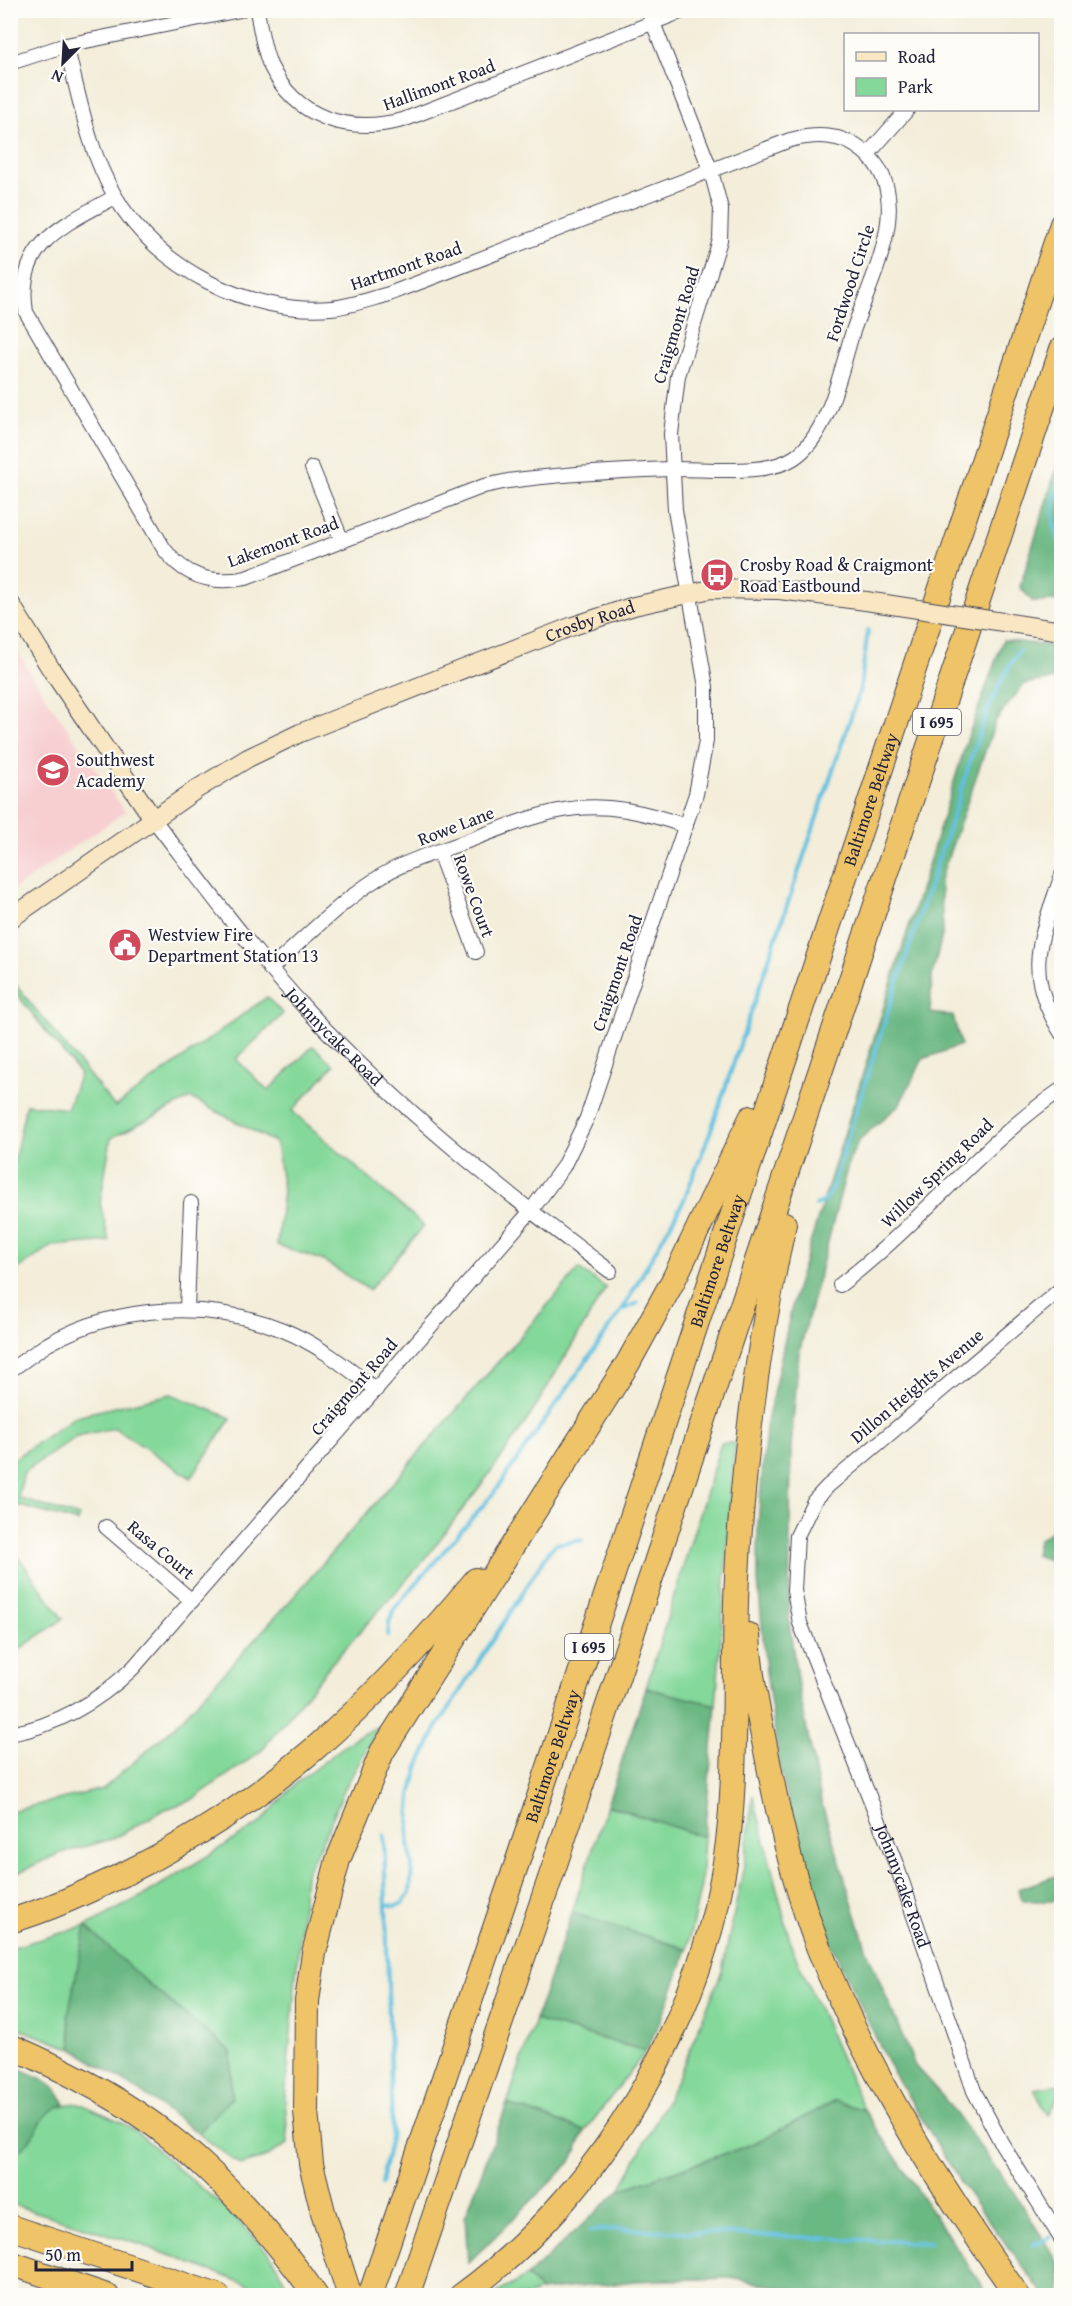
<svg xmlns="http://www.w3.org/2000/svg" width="1072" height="2306" font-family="'Gentium Book Plus',serif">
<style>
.built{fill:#f7cfd1}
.green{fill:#83d89a;stroke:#527d6a;stroke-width:1.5}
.forest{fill:#6ab882;stroke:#466d5e;stroke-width:1.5}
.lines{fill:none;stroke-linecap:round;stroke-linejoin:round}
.stream{stroke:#60c0df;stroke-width:4}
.minor-casing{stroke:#414053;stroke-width:16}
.secondary-casing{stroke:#414053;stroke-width:20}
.motorway-casing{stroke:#414053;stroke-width:26}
.minor{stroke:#fff;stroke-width:14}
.secondary{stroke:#f9e7c3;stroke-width:18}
.motorway{stroke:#efc469;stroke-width:24}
.secondary-bridge-casing{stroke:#414053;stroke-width:20;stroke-linecap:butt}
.secondary-bridge{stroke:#f9e7c3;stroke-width:18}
.labels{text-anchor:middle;stroke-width:4.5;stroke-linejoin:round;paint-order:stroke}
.shield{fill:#fdfcf7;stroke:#646373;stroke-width:1.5}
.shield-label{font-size:16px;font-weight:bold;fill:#22223b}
.street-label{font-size:18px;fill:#22223b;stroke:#fdfcf7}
.poi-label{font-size:18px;fill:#22223b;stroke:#fdfcf7;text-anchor:start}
</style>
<rect width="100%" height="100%" fill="#fdfcf7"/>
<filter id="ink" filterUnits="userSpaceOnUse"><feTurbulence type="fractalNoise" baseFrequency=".0167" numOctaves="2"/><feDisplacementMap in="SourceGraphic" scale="12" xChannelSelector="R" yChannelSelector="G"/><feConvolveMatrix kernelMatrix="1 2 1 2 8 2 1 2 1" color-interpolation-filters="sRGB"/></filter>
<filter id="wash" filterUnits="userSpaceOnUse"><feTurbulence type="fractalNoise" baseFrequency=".008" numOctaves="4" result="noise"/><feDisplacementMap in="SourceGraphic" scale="24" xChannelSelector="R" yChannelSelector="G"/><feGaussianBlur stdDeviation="1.35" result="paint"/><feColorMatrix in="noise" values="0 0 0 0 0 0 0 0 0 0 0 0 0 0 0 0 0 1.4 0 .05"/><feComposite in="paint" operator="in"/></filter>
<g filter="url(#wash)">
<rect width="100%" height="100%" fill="#f3edd9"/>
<path class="built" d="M10,640L43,693L125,812L11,891Z"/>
<g class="green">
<path d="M10,978L115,1107L267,997L283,1014L236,1059L268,1091L313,1046L334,1065L292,1111L424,1226L369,1290L324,1261L277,1245L283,1191L276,1143L191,1098L111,1138L100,1203L109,1241L52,1246L15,1271L10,1264L11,1177L26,1104L67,1109L80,1074L11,987Z"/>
<path d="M579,1269L606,1288L530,1416L496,1465L425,1559L331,1664L260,1752L190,1801L163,1810L115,1838L58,1854L11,1876V1811L103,1789L176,1725L291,1600Z"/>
<path d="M171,1394L231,1418L191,1478L115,1428L77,1436L24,1472L18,1498L79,1517L78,1522L17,1505L11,1523V1461L76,1416Z"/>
<path d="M721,1443H735L716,1705L646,1688Z"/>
<path d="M10,1545L63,1619L11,1655H10Z"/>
<path d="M379,1726L344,1790L328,1829L305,1875L285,2098L288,2144L264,2158L240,2165L198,2133L231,2098V2052L140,1977L68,2015L73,2049L11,2026L10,1948L86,1926L146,1894L259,1824L295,1784L356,1737Z"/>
<path d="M753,1795L792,1948L864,2110L835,2101L753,2144L620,2190L678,2078L722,1971L745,1861Z"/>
<path d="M607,1805L704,1837L701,1885L687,1949L572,1913Z"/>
<path d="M535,2020L646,2051L585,2131L507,2104Z"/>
<path d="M1061,2084V2091L1048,2115L1034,2089Z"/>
<path d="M79,2103C95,2111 114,2117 129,2127C144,2136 158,2151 171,2163C199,2186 292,2258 286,2295H276L142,2245L11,2204L10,2154C34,2148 36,2118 55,2107C62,2104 72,2104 79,2103Z"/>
<path d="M527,2276L540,2291L529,2295L492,2296Z"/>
</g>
<g class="forest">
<path d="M1061,453V598L1058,601L1033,602L1020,587Z"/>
<path d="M1003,640L1061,647V678L1024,684L996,720L940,880L943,931L932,976L930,1013L953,1016L961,1045L923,1059L899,1105L859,1140L849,1161L799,1353L791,1446L789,1622L798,1685L821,1801L867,1951L915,2066L944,2098L1012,2190L1061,2267V2295H1044L962,2185L889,2065L831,1944L798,1847L780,1767L766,1672L758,1581V1525L766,1427L795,1292L967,740Z"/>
<path d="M1061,1511V1564L1035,1555L1038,1540L1053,1530L1054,1515Z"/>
<path d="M646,1688L716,1705L704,1837L607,1805Z"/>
<path d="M1061,1874V1901H1023L1018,1889Z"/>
<path d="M572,1913L687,1949L666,2008L646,2051L535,2020Z"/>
<path d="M86,1926L140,1977L231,2052V2098L198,2133L129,2084L73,2049L68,2015Z"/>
<path d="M15,2067C35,2076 59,2082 65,2105C37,2109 37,2147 11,2154V2069Z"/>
<path d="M835,2101L864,2110L988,2295H825L730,2278L635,2281L540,2291L527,2276L620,2190L753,2144Z"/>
<path d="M507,2104L585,2131L571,2162L468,2263L465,2217Z"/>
</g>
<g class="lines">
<g class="stream">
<path d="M1062,473C1053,499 1048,522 1062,547"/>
<path d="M816,1205L825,1201L833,1185C870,1064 910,944 950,824C972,761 981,709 1019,651"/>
<path d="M622,1310L683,1202L710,1133L860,690L868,630"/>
<path d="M388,1636L389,1622L395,1608L493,1494L622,1310L638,1303"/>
<path d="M386,1904L396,1906L403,1903L410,1893L412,1866L408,1835L411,1796L418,1767L436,1729L549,1551L556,1544L582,1540"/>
<path d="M381,2184L392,2133L384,1835"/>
<path d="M590,2231L621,2229L930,2243"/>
<path d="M1032,2245L1051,2237"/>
</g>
</g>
</g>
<g filter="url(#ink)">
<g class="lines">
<defs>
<g id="minor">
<path d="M257,10C260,28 263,48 270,65C296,119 348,134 403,120L685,10"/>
<path d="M66,45C79,95 88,151 115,196C156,268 249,315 331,308C351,306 370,299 389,294L790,140C816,134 841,133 863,151C918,195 871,278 853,331C841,369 829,434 795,457C766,477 705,468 670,469C616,471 561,474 508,481L484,486L246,578C212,585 185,577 164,549L26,312C15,243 64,225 115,197"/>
<path d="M10,63L66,45L240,10"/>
<path d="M868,154L907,110"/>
<path d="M312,468L342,541"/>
<path id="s1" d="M154,820C204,885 252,951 308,1011C399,1109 504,1192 610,1271"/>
<path d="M439,852L476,952"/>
<path d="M1062,875C1040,939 1022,972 1062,1034"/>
<path d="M270,969C305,938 339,903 378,878C403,862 434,853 462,843C555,808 588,792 686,826"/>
<path d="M840,1285C919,1225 980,1145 1062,1089"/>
<path id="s2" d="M1062,1288L828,1486L814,1501L797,1536L794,1590L800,1623L896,1864L974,2091L1002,2144L1062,2240"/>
<path d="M187,1310L191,1203"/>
<path d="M10,1370C23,1362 35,1352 48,1344C118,1304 210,1300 283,1330C318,1344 346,1367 376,1390"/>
<path d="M106,1527L192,1601"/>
<path d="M10,1734C59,1725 98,1702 133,1668L530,1212L563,1167L587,1118L696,794L706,741V687L675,510L671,434L678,376L720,240L721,209L711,171L648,10"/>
</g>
<g id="secondary">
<path d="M10,603L51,669L154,820"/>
<path id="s3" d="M10,919L197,789L248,758L300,733L573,626L634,606L711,589L779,590L866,601"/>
</g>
<g id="motorway">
<path d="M748,1635C750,1675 759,1716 767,1756C779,1820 795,1888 819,1949C869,2074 940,2186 1018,2296"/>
<path d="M10,1921C48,1910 84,1893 120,1876C272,1802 369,1708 476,1580"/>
<path d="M10,2046C66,2070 122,2099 170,2137C222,2177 279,2242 316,2296"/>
<path d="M10,2227L218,2296"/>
<path d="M10,2263L107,2296"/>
<path d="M350,2296L323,2212L311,2164L306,2111L307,2001L314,1953L338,1860L382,1752L628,1363L673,1281L751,1118"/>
<path id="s4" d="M370,2296L518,1860L1062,224"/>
<path d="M407,2296L552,1873L1062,349"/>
<path d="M461,2296C610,2188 719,1994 731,1810C737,1733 733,1654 737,1577C743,1458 758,1341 784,1224"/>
</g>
</defs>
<use href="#minor" class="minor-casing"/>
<use href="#secondary" class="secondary-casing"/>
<use href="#motorway" class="motorway-casing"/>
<use href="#minor" class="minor"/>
<use href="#secondary" class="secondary"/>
<use href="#motorway" class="motorway"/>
<defs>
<path id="secondary-bridge" d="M866,601L1055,630"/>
</defs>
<use href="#secondary-bridge" class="secondary-bridge-casing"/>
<use href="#secondary-bridge" class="secondary-bridge"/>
</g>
</g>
<defs>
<symbol id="bus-disc" viewBox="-11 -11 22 22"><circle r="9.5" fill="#d1495b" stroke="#fdfcf7"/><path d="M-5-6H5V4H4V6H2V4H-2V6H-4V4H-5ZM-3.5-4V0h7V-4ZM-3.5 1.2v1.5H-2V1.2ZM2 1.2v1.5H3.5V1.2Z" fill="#fff"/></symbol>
<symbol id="school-disc" viewBox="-11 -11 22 22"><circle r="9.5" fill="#d1495b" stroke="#fdfcf7"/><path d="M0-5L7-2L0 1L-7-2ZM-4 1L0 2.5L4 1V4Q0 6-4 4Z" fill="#fff"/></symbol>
<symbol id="civic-disc" viewBox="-11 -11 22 22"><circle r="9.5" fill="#d1495b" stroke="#fdfcf7"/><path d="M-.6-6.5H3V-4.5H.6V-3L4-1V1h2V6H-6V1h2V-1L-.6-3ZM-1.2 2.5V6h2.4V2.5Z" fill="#fff"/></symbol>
</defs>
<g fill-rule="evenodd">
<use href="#bus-disc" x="698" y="556" width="38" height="38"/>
<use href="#school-disc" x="34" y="751" width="38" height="38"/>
<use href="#civic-disc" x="106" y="926" width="38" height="38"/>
</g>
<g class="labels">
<g class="shield">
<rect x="913" y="709" width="48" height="26" rx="4.5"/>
<rect x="565" y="1634" width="48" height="26" rx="4.5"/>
</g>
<g class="shield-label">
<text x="937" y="728">I 695</text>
<text x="589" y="1653">I 695</text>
</g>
<g class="street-label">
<text transform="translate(439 85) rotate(-20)" y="6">Hallimont Road</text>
<text transform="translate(406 266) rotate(-19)" y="6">Hartmont Road</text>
<text transform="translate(850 283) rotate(-72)" y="6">Fordwood Circle</text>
<text transform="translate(676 325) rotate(-73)" y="6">Craigmont Road</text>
<text transform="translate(283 542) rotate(-20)" y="6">Lakemont Road</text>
<text dy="6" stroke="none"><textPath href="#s3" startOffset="656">Crosby Road</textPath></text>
<text dy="6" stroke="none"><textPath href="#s4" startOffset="1578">Baltimore Beltway</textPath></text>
<text transform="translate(456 826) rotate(-21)" y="6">Rowe Lane</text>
<text transform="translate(474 896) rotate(70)" y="6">Rowe Court</text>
<text transform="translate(617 973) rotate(-71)" y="6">Craigmont Road</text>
<text dy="6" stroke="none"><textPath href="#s1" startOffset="282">Johnnycake Road</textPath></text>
<text transform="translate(937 1173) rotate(-44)" y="6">Willow Spring Road</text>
<text dy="6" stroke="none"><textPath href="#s4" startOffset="1092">Baltimore Beltway</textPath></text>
<text transform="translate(917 1386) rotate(-40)" y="6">Dillon Heights Avenue</text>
<text transform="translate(354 1387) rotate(-49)" y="6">Craigmont Road</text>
<text transform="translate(161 1550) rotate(40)" y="6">Rasa Court</text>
<text dy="6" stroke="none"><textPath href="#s4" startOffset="570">Baltimore Beltway</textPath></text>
<text dy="6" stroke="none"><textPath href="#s2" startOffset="736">Johnnycake Road</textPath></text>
</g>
<g class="poi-label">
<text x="740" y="571">Crosby Road &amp; Craigmont<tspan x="740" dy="21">Road Eastbound</tspan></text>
<text x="76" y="766">Southwest<tspan x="76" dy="21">Academy</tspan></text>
<text x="148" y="941">Westview Fire<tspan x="148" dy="21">Department Station 13</tspan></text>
</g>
</g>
<rect width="1072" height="2306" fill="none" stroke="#fdfcf7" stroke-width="36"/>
<rect x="844" y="33" width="195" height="78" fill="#fdfcf7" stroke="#a5a5ac" stroke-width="1.5"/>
<rect x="856" y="52" width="30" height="9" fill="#f9e7c3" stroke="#a5a5ac" stroke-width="1.5"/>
<text x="898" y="63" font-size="18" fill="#22223b">Road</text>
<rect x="856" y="78" width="30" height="18" fill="#83d89a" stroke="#a5a5ac" stroke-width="1.5"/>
<text x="898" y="93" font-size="18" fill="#22223b">Park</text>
<g transform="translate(63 63) rotate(204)" stroke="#fdfcf7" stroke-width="4.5" paint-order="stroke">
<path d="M0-4.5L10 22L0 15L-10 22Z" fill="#22223b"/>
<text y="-9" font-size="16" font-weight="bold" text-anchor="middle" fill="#22223b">N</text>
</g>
<path d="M36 2261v9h96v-9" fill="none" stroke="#22223b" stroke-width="3"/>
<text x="45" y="2261" font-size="18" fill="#22223b" stroke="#fdfcf7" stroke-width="4.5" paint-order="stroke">50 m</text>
</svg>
